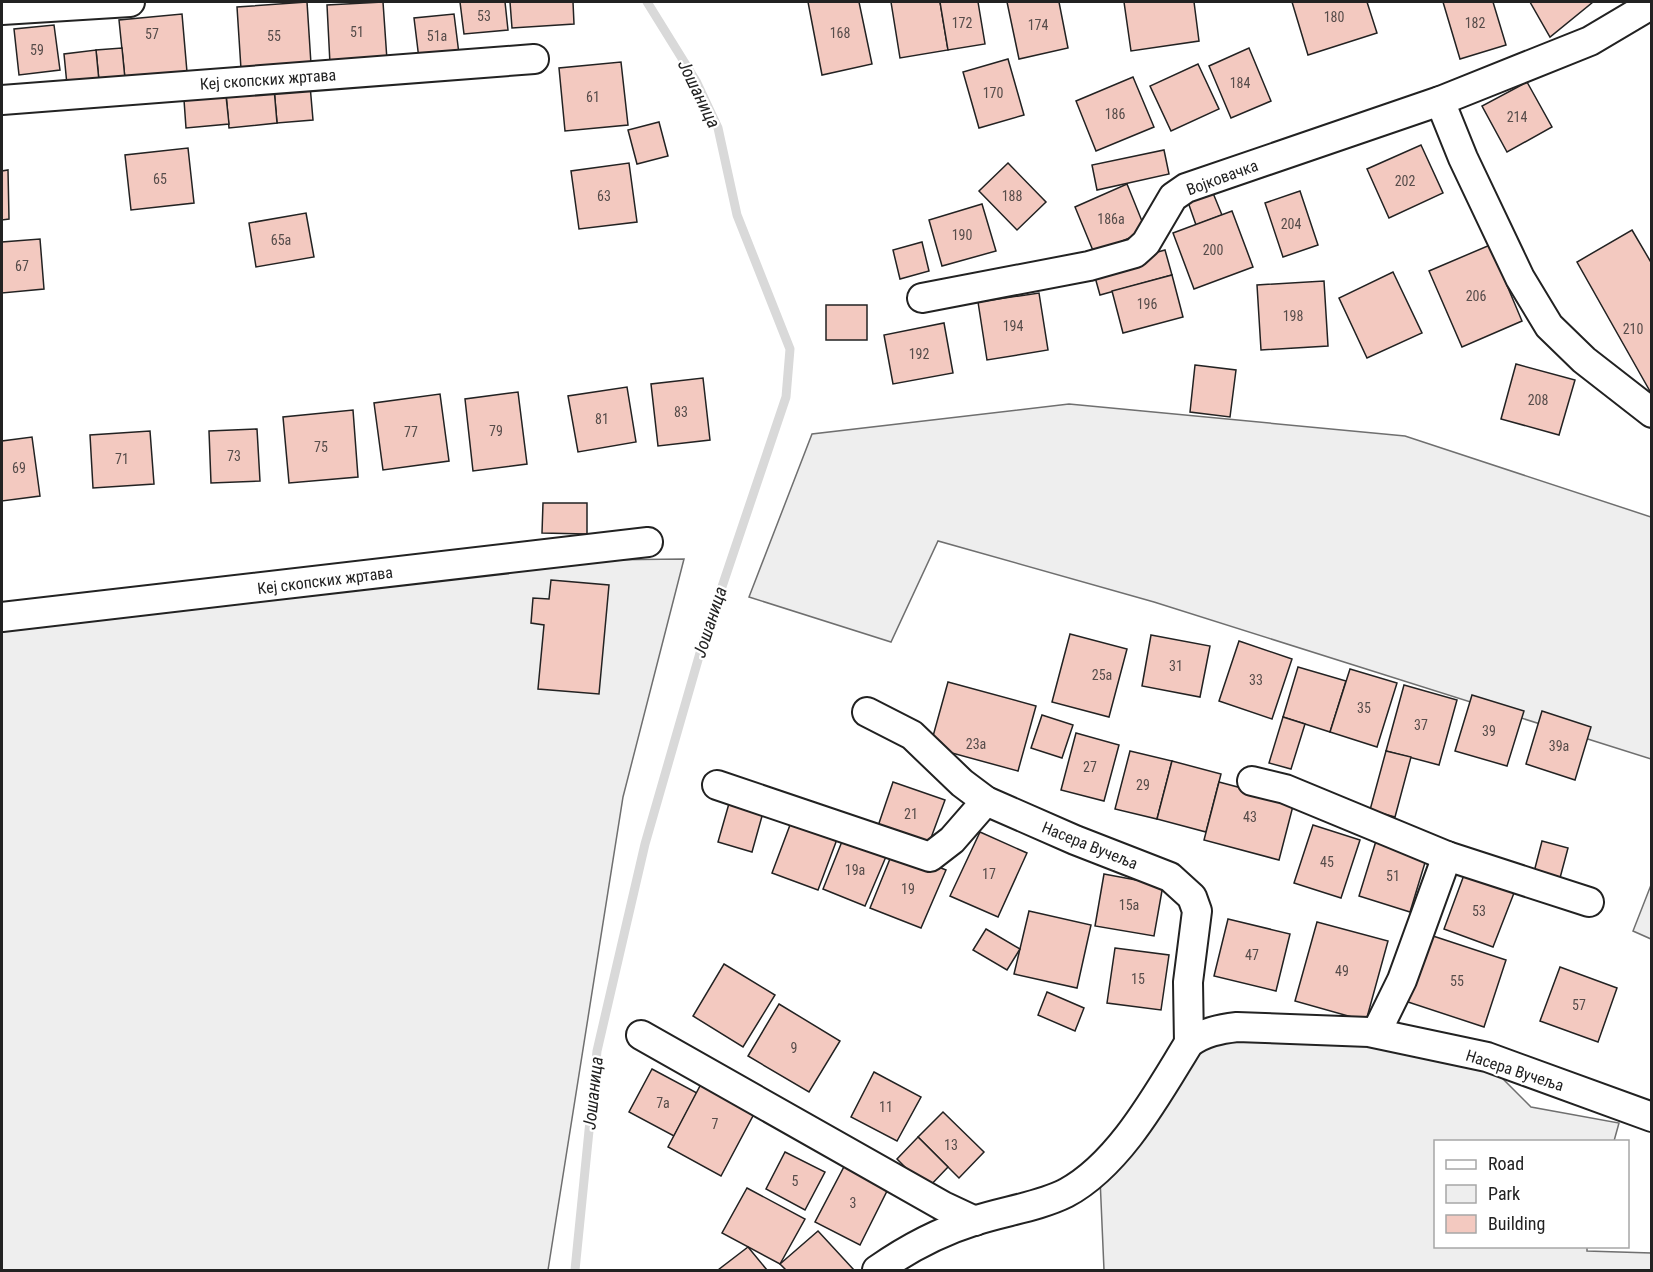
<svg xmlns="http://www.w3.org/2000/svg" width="1653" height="1272" font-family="'Roboto Condensed',sans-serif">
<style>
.green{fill:#eee;stroke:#6f6f6f;stroke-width:1.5}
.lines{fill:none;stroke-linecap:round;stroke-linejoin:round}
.stream{stroke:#d9d9d9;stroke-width:9}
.building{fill:#f3c9c0;stroke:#222;stroke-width:1.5}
.street-casing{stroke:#222;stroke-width:32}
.street{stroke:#fff;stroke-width:28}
.labels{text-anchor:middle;stroke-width:4.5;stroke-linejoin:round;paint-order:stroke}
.number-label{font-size:14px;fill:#564c4a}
.street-label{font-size:16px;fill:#222;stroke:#fff}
.water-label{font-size:18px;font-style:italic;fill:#222;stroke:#fff}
</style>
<rect width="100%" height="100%" fill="#fff"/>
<g class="green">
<path d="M1069,404L1405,436L1651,517V759L1154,602L938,541L891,642L749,597L812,434Z"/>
<path d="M684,559L623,797L548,1270H2V630L506,561Z"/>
<path d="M1651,885V939L1633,931Z"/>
<path d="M1211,1041H1372L1490,1066L1531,1107L1619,1123L1614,1141L1436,1142V1246H1587V1251L1651,1253V1270H1104L1100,1178L1193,1051Z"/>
</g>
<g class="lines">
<path class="stream" d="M575,1270L597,1051L645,844L702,646L786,397L790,349L737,215L718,128L696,81L647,2"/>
</g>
<g class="building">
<path d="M307,2L311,64L241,69L237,7Z"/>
<path d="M383,2L387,60L330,64L327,5Z"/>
<path d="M460,2H505L508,30L464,34Z"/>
<path d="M510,2H573L574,24L512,28Z"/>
<path d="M808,2H859L872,64L822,75Z"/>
<path d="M891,2H940L948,50L900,58Z"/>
<path d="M940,2H978L985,44L948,50Z"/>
<path d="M1007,2H1059L1068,48L1019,59Z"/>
<path d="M1124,2H1194L1199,41L1131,51Z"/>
<path d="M1292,2H1367L1377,33L1308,55Z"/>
<path d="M1443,2H1493L1506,45L1460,59Z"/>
<path d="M1530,2H1593L1550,37Z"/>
<path d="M182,14L187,72L125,79L119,20Z"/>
<path d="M454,14L459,54L419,59L414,18Z"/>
<path d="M54,25L60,70L19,75L14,29Z"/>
<path d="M122,48L125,79L99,81L96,50Z"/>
<path d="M1249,48L1271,101L1231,118L1209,66Z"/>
<path d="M96,50L99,81L67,85L64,54Z"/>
<path d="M1008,59L1024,115L979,128L963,72Z"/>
<path d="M621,62L628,125L565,131L559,68Z"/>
<path d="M1198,64L1219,109L1171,131L1150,86Z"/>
<path d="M1133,77L1154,127L1096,151L1076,101Z"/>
<path d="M1527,82L1552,127L1507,152L1482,106Z"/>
<path d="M310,85L313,120L277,123L274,88Z"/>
<path d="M274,88L277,123L229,128L226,93Z"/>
<path d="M226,96L229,124L186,128L184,100Z"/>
<path d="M659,122L668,156L637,164L628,130Z"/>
<path d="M1421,145L1443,193L1389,218L1367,169Z"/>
<path d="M188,148L194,203L131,210L125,155Z"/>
<path d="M1164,150L1169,174L1097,190L1092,165Z"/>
<path d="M629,163L637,222L579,229L571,171Z"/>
<path d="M1008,163L1046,202L1017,230L979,191Z"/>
<path d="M8,170L9,219L2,220V171Z"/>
<path d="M1127,184L1146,231L1094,253L1075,207Z"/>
<path d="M1300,191L1318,245L1283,257L1265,203Z"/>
<path d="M1213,193L1222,215L1196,225L1188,202Z"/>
<path d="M982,204L996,251L942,266L929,220Z"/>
<path d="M1232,211L1253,267L1194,289L1173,233Z"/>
<path d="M306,213L314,257L256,267L249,223Z"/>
<path d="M1632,230L1652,264L1651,393L1577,262Z"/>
<path d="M40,239L44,289L2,293V242Z"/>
<path d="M922,242L929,271L900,279L893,250Z"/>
<path d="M1490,245L1522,321L1462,347L1429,271Z"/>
<path d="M1165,250L1172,275L1100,295L1093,270Z"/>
<path d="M1393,272L1422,333L1367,358L1339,298Z"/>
<path d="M1172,275L1183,317L1123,333L1112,291Z"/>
<path d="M1324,281L1328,346L1261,350L1257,285Z"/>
<path d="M1039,293L1048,350L987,360L978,302Z"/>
<rect x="826" y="305" width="41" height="35"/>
<path d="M944,323L953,373L893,384L884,335Z"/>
<path d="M1516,364L1575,380L1559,435L1501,419Z"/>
<path d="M1195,365L1236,370L1230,417L1190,412Z"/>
<path d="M703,378L710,440L658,446L651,384Z"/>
<path d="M627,387L636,442L578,452L568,396Z"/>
<path d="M518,392L527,464L473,471L465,399Z"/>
<path d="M440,394L449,461L383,470L374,403Z"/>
<path d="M353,410L358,477L289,483L283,417Z"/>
<path d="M257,429L260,481L211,483L209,431Z"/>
<path d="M150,431L154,484L93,488L90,435Z"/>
<path d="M32,437L40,496L2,501V441Z"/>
<path d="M543,503H587V534L542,533Z"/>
<path d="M551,580L609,585L599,694L538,689L544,625L531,623L533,598L549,599Z"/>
<path d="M1070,634L1127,649L1109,717L1052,702Z"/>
<path d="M1151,635L1210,646L1200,697L1142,686Z"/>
<path d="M1239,641L1292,659L1272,719L1219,701Z"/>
<path d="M1298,667L1346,681L1330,732L1283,717Z"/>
<path d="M1350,669L1397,683L1377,747L1330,732Z"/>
<path d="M948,682L1036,706L1018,771L930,747Z"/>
<path d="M1404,685L1457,700L1439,765L1386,751Z"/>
<path d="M1472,695L1524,711L1507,766L1455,751Z"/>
<path d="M1542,711L1591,727L1575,780L1526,764Z"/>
<path d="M1042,715L1073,725L1062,758L1031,748Z"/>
<path d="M1283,717L1305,724L1291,769L1269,763Z"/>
<path d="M1076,733L1119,745L1104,801L1061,790Z"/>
<path d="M1130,751L1172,761L1157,819L1115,809Z"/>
<path d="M1386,751L1411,757L1395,817L1370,810Z"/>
<path d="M1172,761L1221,774L1206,832L1157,819Z"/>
<path d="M893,782L945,800L928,846L877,829Z"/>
<path d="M1219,782L1294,802L1279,860L1204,840Z"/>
<path d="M730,800L764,809L752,852L718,842Z"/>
<path d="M793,817L839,834L818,890L772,873Z"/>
<path d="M1313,825L1360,840L1341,898L1294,883Z"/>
<path d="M980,832L1027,853L998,917L950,896Z"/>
<path d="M845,834L888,852L865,906L823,889Z"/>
<path d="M1376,841L1427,856L1410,912L1359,896Z"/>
<path d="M1542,841L1568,848L1560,878L1534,872Z"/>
<path d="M894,849L946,870L921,928L870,908Z"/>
<path d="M1104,874L1163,885L1154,936L1095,926Z"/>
<path d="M1464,875L1514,893L1493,947L1444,929Z"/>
<path d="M1029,911L1091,925L1077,988L1014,974Z"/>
<path d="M1228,919L1290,934L1276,991L1214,976Z"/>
<path d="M1317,922L1388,941L1366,1021L1295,1001Z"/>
<path d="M986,929L1020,949L1007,970L973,950Z"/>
<path d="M1430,935L1506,960L1484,1027L1408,1002Z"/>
<path d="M1115,948L1169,955L1161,1010L1107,1003Z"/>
<path d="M724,964L775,995L743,1047L693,1016Z"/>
<path d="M1560,967L1617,988L1598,1042L1540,1021Z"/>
<path d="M1047,992L1084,1008L1075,1031L1038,1015Z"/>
<path d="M779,1004L840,1041L809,1092L748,1056Z"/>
<path d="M652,1069L697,1093L674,1136L629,1112Z"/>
<path d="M874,1072L921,1097L897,1141L851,1117Z"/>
<path d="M701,1084L755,1112L721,1176L668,1147Z"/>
<path d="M943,1112L984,1152L959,1178L918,1137Z"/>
<path d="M918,1137L948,1167L927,1189L897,1159Z"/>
<path d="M785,1152L825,1172L805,1210L766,1189Z"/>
<path d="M847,1161L891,1183L860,1245L815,1222Z"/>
<path d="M747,1188L805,1219L780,1264L722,1233Z"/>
<path d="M818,1231L854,1270H786L780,1264Z"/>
<path d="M748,1247L767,1270H718Z"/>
</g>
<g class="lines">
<defs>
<g id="street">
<path d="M2,10L130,2"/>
<path d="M2,100L534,59"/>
<path d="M1440,101L1463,158L1520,278L1549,326L1584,360L1652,413"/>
<path d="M922,298L1089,266L1135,253L1146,243L1173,197L1186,188L1440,101L1590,41L1644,9"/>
<path d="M2,617L648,542"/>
<path d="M867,712L912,735L962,783L986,801L1075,840L1170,877L1192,897L1197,911L1188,982L1189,1043"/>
<path d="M1252,781L1285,789L1447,856L1589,902"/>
<path d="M717,785L930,857L952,840L986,801"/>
<path d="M1376,1033L1402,980L1447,856"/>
<path d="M641,1035L943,1206L975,1221"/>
<path d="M877,1270C907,1249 939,1232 974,1221C1004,1211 1038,1207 1066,1193C1120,1164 1158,1093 1189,1043C1204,1032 1220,1029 1237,1027L1369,1032L1487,1057L1652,1117"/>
</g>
</defs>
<use href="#street" class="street-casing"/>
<use href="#street" class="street"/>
</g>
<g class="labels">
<g class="number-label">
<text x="484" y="21">53</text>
<text x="1334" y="22">180</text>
<text x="962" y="28">172</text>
<text x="1475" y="28">182</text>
<text x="1038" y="30">174</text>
<text x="357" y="37">51</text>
<text x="840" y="38">168</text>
<text x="152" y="39">57</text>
<text x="274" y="41">55</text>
<text x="437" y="41">51a</text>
<text x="37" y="55">59</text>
<text x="1240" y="88">184</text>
<text x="993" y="98">170</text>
<text x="593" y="102">61</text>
<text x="1115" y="119">186</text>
<text x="1517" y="122">214</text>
<text x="160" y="184">65</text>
<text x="1405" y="186">202</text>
<text x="604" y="201">63</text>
<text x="1012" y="201">188</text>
<text x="1111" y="224">186a</text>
<text x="1291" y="229">204</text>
<text x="962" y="240">190</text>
<text x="281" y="245">65a</text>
<text x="1213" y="255">200</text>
<text x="22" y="271">67</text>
<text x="1476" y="301">206</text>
<text x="1147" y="309">196</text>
<text x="1293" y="321">198</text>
<text x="1013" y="331">194</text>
<text x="1633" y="334">210</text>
<text x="919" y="359">192</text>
<text x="1538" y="405">208</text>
<text x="681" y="417">83</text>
<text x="602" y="424">81</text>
<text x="496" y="436">79</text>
<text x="411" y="437">77</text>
<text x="321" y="452">75</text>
<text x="234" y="461">73</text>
<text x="122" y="464">71</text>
<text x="19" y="473">69</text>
<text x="1176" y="671">31</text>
<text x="1102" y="680">25a</text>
<text x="1256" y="685">33</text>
<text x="1364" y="713">35</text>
<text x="1421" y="730">37</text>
<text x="1489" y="736">39</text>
<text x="976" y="749">23a</text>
<text x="1559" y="751">39a</text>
<text x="1090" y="772">27</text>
<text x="1143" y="790">29</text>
<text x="911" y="819">21</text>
<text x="1250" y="822">43</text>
<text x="1327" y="867">45</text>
<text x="855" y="875">19a</text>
<text x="989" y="879">17</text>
<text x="1393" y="881">51</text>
<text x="908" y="894">19</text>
<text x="1129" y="910">15a</text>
<text x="1479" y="916">53</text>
<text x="1252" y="960">47</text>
<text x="1342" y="976">49</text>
<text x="1138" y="984">15</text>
<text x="1457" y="986">55</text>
<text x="1579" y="1010">57</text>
<text x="794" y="1053">9</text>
<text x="663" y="1108">7a</text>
<text x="886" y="1112">11</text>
<text x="715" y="1129">7</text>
<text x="951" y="1150">13</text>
<text x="795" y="1186">5</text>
<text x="853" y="1208">3</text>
</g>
<g class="street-label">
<text transform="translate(268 79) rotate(-4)" y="6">Кеј скопских жртава</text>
<text transform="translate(1222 177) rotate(-20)" y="6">Војковачка</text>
<text transform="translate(325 580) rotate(-7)" y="6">Кеј скопских жртава</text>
<text transform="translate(1090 845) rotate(22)" y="6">Насера Вучеља</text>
<text transform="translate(1515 1070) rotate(18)" y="6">Насера Вучеља</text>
</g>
<g class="water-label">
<text transform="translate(699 94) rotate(64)" y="6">Јошаница</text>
<text transform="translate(710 622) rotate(-72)" y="6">Јошаница</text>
<text transform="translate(593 1093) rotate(-84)" y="6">Јошаница</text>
</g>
</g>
<rect width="1653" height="1272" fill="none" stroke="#222222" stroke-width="6"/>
<rect x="1434" y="1140" width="195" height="108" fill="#ffffff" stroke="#a7a7a7" stroke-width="1.5"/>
<rect x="1446" y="1160" width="30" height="9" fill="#ffffff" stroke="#a7a7a7" stroke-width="1.5"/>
<text x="1488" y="1170" font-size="18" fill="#222222">Road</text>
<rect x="1446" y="1185" width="30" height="18" fill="#eeeeee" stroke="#a7a7a7" stroke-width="1.5"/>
<text x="1488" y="1200" font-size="18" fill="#222222">Park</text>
<rect x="1446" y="1215" width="30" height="18" fill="#f3c9c0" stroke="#a7a7a7" stroke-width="1.5"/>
<text x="1488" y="1230" font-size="18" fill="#222222">Building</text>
</svg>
